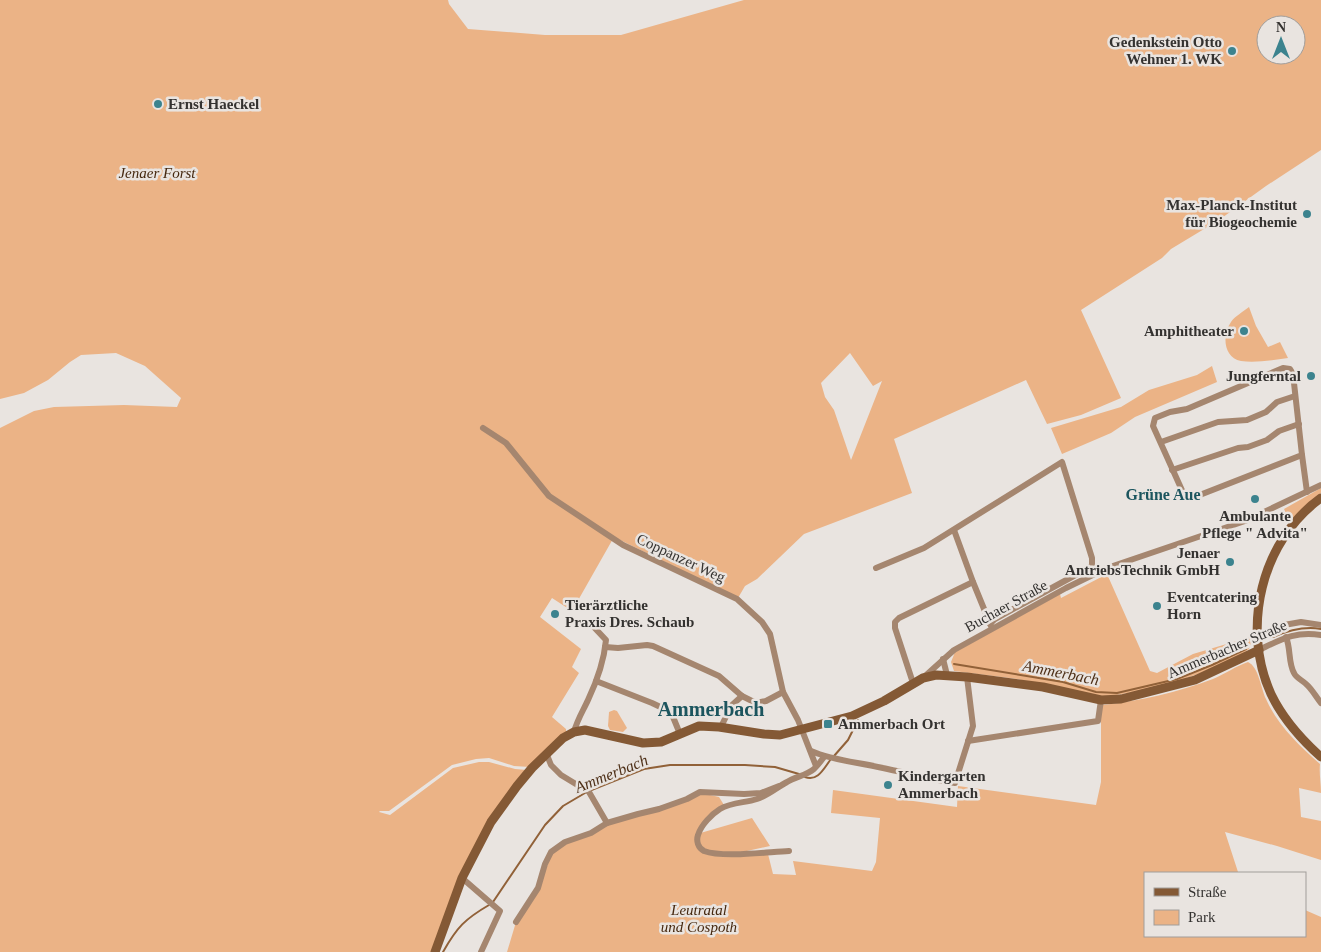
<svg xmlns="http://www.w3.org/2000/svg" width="1321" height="952" font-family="Georgia,serif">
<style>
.green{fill:#ebb386;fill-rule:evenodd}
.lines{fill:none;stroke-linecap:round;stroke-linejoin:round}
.stream{stroke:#916138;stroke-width:2}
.street{stroke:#a5866f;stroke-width:6}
.secondary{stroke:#845935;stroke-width:9}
.poi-dot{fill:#3c838e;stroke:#e9e4e0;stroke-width:2}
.labels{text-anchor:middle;stroke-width:5;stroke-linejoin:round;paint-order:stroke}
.poi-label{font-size:15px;font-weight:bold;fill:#343230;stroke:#e9e4e0;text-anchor:end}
.park-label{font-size:15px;font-style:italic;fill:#45280f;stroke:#e9e4e0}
.street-label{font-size:15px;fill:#343230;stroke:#e9e4e0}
.neighbourhood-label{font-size:16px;font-weight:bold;fill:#1c555e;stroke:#e9e4e0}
.water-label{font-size:16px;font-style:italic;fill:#4f3119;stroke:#e9e4e0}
.district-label{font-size:20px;font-weight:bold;fill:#1c555e;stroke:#e9e4e0}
</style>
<rect width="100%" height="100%" fill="#e9e4e0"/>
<g class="green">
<path d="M0,0H448L449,4L468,29L545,35H621L744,0H1321V150L1266,186L1219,220L1171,249L1162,258L1081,310L1121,398L1081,415L1047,424L1026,380L894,439L912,493L804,534L757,579L745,586L738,598L614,537L572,611L552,598L540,617L581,649L572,667L579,673L552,717L566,729V732L530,767L514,766L489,758L476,759L452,765L389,811H380L379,812L390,815L453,768L479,762H489L515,769L527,770L489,821L434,952H0V428L34,411L54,407L124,405L177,407L181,398L145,366L116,353L81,355L70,362L48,380L24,393L0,399ZM1266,25H1296V55H1266ZM850,353L873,386L882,381L851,460L834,410L825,397L821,383Z"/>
<path d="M1249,307L1256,326L1268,347L1280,342L1288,358C1273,360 1256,363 1241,361C1223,358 1222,334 1231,322C1235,316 1243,312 1249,307Z"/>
<path d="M1212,366L1217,382L1135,417L1111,433L1062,454L1051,428L1121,407L1149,390L1197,375Z"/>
<path d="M1321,488V493L1288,523L1287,516L1284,509Z"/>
<path d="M1107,574L1150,671L1157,673L1193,654L1250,637L1251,642L1249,649L1241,655L1201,673L1161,687L1100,698L1017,679L954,671L951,662L955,652L1060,594L1061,598Z"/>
<path d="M1248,662C1259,667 1261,689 1266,699C1278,726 1299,745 1320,764C1319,773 1321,783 1321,793L1299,788L1301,817L1321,821V860L1277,846L1225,832L1238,872L1246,873H1145V936H1305V910L1321,917V952H507L516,922L538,889L553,851L607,823L701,793L719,797L724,805L697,834L752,818L770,846L719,857L768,854L773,874L796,875L793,861L872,871L876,862L880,818L831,813L833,790L957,807L958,786L1096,805L1101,782V712L1103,705C1140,701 1178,692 1213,679C1225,674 1236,666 1248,662Z"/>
<path d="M614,710L617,711L627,728L623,732L610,730L608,726L609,712Z"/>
</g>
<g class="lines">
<g class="stream">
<path d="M1273,637C1289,630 1304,626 1321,629"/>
<path d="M954,664L1063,682L1096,692L1117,693L1177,679L1212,665L1246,649"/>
<path d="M834,756L848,740L858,720"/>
<path d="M805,777C818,782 824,768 831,759"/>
<path d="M589,791L644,769L670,765H745L775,767L799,774"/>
<path d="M493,902L545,825L563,806L585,793"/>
<path d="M443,952C457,927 465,919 489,905"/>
</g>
<g class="street">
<path d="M1283,368L1290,369L1293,374L1302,455L1192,498L1185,497L1153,426L1155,418L1170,412L1187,409Z"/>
<path d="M483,428L506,443L549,496L623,545L737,599L762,622L770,634L783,692L798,720L816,766"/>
<path d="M1161,442L1218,422L1247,420L1266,412L1277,402L1295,396"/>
<path d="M1302,455L1307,492"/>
<path d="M1172,470L1238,448L1248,447L1267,440L1279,431L1299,424"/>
<path d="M954,530L973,582"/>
<path d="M876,568L924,548L1062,462L1092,558V566L995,619L990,624"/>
<path d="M1284,625L1301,622L1321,625"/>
<path d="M1286,637C1291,649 1288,662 1294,673C1296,678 1302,680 1306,684C1312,689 1316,697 1321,703"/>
<path d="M605,647L618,648L647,645L653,646L719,676L742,696L756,703L766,701L783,692"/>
<path d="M1259,650C1282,639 1295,631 1321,635"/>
<path d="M943,659L947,675"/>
<path d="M924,677L954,650L1066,588L1107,568L1245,521L1321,485"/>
<path d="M596,681L652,703L671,712L680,734"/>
<path d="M913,683L895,628V622L899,618L973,582L991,626"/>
<path d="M721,727L731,706L742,696"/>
<path d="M574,732C577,720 583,711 588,700C597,681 604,661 606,640L590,623"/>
<path d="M968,741L1098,721L1101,700"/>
<path d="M811,751C834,761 858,762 883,768C907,773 930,779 955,783L973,726L967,677"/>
<path d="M547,755L551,765L561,775L589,792L607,823"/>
<path d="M789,851C767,852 723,858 704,851C698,848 696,841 698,835C701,825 712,814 720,809C732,802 745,803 757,799C769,795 776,788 787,782C795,777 807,775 814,769C818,765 821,761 824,757"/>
<path d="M462,878L500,911L481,952"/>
<path d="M516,922L538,888L545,864L551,852L565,842L591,833L607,823L638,814L659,809L687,799L700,792L744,794L761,793L779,786"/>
</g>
<g class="secondary">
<path d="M1321,498C1261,541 1241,628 1271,694C1283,719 1301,739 1321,757"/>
<path d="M435,952L462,878L491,822L517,786L532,768L563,738L574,732L585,730L643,743L661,742L699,726L719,727L764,734L780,735L852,716L884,701L923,678L936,675L967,677L1043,687L1101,700L1121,699L1195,680L1259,650"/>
</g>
</g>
<g class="poi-dot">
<circle cx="1232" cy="51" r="5"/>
<circle cx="158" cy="104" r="5"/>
<circle cx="1307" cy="214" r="5"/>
<circle cx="1244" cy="331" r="5"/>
<circle cx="1311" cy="376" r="5"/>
<circle cx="1255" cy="499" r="5"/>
<circle cx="1230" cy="562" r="5"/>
<circle cx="1157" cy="606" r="5"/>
<circle cx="555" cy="614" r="5"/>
<rect x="823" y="719" width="10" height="10" rx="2.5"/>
<circle cx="888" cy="785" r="5"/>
</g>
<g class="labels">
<g class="poi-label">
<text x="1222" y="47">Gedenkstein Otto<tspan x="1222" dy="17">Wehner 1. WK</tspan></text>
<text x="168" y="109" text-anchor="start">Ernst Haeckel</text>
<text x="1297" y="210">Max-Planck-Institut<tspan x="1297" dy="17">für Biogeochemie</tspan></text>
<text x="1234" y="336">Amphitheater</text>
<text x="1301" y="381">Jungferntal</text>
<text x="1255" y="521" text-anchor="middle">Ambulante<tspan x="1255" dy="17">Pflege " Advita"</tspan></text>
<text x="1220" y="558">Jenaer<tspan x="1220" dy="17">AntriebsTechnik GmbH</tspan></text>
<text x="1167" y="602" text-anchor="start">Eventcatering<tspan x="1167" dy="17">Horn</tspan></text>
<text x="565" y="610" text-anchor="start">Tierärztliche<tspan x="565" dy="17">Praxis Dres. Schaub</tspan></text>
<text x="838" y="729" text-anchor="start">Ammerbach Ort</text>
<text x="898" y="781" text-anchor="start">Kindergarten<tspan x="898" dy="17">Ammerbach</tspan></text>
</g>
<g class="park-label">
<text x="157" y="178">Jenaer Forst</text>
<text x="699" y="915">Leutratal<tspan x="699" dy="17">und Cospoth</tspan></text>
</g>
<g class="street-label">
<text transform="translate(681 558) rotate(25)" y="5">Coppanzer Weg</text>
<text transform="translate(1006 606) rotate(-29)" y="5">Buchaer Straße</text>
<text transform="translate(1227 649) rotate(-23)" y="5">Ammerbacher Straße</text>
</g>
<g class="neighbourhood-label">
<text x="1163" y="500">Grüne Aue</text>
</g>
<g class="water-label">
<text transform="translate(1061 672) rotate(11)" y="6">Ammerbach</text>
<text transform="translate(611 773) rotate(-22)" y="6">Ammerbach</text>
</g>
<g class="district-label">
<text x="711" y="716">Ammerbach</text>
</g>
</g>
<rect x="1144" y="872" width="162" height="65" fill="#e9e4e0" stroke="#a19d9a"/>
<rect x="1154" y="888" width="25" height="8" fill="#845935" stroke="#a19d9a"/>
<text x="1188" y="897" font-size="15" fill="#343230">Straße</text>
<rect x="1154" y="910" width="25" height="15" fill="#ebb386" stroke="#a19d9a"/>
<text x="1188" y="922" font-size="15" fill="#343230">Park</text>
<g transform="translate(1281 40)"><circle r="24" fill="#e9e4e0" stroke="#a19d9a"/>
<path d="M0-4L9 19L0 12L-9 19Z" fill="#3c838e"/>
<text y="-8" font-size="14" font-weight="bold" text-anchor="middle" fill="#343230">N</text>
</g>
</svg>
